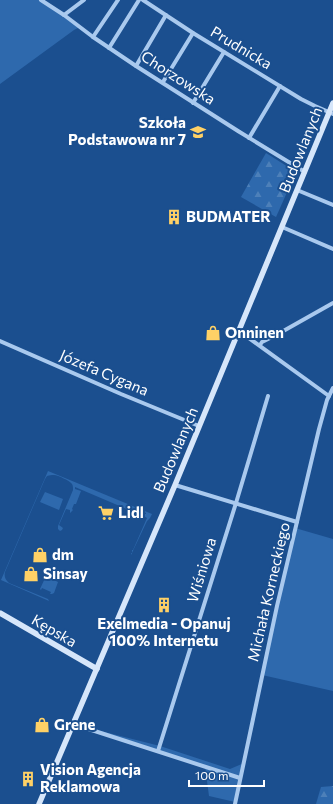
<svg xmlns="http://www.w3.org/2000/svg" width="333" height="804" font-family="Commissioner,sans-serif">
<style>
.grass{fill:#2e69ad}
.forest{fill:url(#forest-firs)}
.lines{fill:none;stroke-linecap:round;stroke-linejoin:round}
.street{stroke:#a9c9ee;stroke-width:4}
.secondary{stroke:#d6e6fa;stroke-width:5.5}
.labels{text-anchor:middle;stroke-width:4;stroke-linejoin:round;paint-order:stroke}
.street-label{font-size:15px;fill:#fff;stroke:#1b4f8f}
.poi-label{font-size:15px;font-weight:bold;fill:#fff;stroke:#1b4f8f;text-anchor:start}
</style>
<defs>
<pattern id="forest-firs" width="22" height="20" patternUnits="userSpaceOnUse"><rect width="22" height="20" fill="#2e69ad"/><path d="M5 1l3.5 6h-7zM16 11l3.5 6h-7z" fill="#4d80b9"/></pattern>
</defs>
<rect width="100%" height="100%" fill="#1b4f8f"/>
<g class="grass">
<path d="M0,0H41L80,27L74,30L0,84Z"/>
<path d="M48,471L152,514L150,518L147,521L131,555V553H132V550H133L147,518L144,516L145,514H146V513L140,510V514L136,513L75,487V489L81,491L76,504H74L72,509L73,510L70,513V510L66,509L59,525L63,528L62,530L60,531L58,529V526L73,490C73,487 73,486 72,484C70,481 58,475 54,475C51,475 50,475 47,476L45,479L5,572C4,576 5,580 9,583L48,599L49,601L1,580Z"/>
<path d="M45,492L63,499L59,510L40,502Z"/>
<path d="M295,528L333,539V691L262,675Z"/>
<path d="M46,576L58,582L54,593L52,594H50L51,592L42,588L41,590L40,589Z"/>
<path d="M73,724L160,746L230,769L244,763L235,802L209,796L205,766Z"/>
</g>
<g class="forest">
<path d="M266,153L296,172L276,217L241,197Z"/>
<path d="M333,786V804H316L321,787Z"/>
</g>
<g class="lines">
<g class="street">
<path d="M41,0L64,15L93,37L136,66L238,131L305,172"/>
<path d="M143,0L193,33L301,99L315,106L333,114"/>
<path d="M64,15L84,0"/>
<path d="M93,37L118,0"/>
<path d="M109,48L139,0"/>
<path d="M136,66L166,15"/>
<path d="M163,82L193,33"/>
<path d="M193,103L224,52"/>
<path d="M249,138L280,86"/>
<path d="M297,190L333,205"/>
<path d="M282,227L333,249"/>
<path d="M239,331L329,396"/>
<path d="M0,341L121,394L199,426"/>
<path d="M260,345L262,342L278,334L333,303"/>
<path d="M175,485L297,522"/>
<path d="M73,724L240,778"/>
<path d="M158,751L236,503L268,396"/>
<path d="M235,804L277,606L319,429L327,400L333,388"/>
</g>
<g class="secondary">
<path d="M0,613L97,669"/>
<path d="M39,804L175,485L333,103"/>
</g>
</g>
<defs>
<symbol id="school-bare" viewBox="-9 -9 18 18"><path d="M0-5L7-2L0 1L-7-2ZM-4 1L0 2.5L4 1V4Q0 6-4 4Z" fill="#ffd166" stroke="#1b4f8f" stroke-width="2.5" paint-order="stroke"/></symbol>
<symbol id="building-bare" viewBox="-9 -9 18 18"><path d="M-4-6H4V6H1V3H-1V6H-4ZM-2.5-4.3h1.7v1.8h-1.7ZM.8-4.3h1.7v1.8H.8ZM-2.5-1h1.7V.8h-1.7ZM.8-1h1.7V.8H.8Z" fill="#ffd166" stroke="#1b4f8f" stroke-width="2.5" paint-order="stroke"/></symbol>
<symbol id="shop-bare" viewBox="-9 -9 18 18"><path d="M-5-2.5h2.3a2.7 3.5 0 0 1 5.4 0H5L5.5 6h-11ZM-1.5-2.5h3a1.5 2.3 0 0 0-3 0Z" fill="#ffd166" stroke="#1b4f8f" stroke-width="2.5" paint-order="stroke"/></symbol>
<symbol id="supermarket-bare" viewBox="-9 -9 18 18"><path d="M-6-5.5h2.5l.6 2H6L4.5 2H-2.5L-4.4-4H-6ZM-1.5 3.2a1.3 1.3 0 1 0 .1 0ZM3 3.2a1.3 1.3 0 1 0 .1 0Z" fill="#ffd166" stroke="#1b4f8f" stroke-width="2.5" paint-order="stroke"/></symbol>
</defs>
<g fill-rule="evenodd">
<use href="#school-bare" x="187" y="121" width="22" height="22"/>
<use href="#building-bare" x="163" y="206" width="22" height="22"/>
<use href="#shop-bare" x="202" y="322" width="22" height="22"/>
<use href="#supermarket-bare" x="95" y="502" width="22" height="22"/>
<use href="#shop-bare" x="29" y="544" width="22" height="22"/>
<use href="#shop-bare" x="20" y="563" width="22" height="22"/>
<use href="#building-bare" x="153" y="594" width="22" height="22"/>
<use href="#shop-bare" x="31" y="714" width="22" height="22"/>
<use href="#building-bare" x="17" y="768" width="22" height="22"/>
</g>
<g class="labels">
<g class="street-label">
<text transform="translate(241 48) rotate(31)" y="5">Prudnicka</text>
<text transform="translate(178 78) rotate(33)" y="5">Chorzowska</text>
<text transform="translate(301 150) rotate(-68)" y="5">Budowlanych</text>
<text transform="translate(104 373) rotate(23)" y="5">Józefa Cygana</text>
<text transform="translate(176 450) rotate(-67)" y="5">Budowlanych</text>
<text transform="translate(202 570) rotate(-73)" y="5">Wiśniowa</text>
<text transform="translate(269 592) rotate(-77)" y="5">Michała Korneckiego</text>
<text transform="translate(54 631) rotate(30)" y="5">Kępska</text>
</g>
<g class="poi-label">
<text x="186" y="128" text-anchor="end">Szkoła<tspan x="186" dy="17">Podstawowa nr 7</tspan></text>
<text x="186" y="222">BUDMATER</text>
<text x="225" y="338">Onninen</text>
<text x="118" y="518">Lidl</text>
<text x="52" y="560">dm</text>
<text x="43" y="579">Sinsay</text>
<text x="164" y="629" text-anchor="middle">Exelmedia - Opanuj<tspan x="164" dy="17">100% Internetu</tspan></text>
<text x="54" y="730">Grene</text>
<text x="40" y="775">Vision Agencja<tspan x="40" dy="17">Reklamowa</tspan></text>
</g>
</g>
<path d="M189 780v6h75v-6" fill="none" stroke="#ffffff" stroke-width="2"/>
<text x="195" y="780" font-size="12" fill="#ffffff" stroke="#1b4f8f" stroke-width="3" paint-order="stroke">100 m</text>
</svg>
